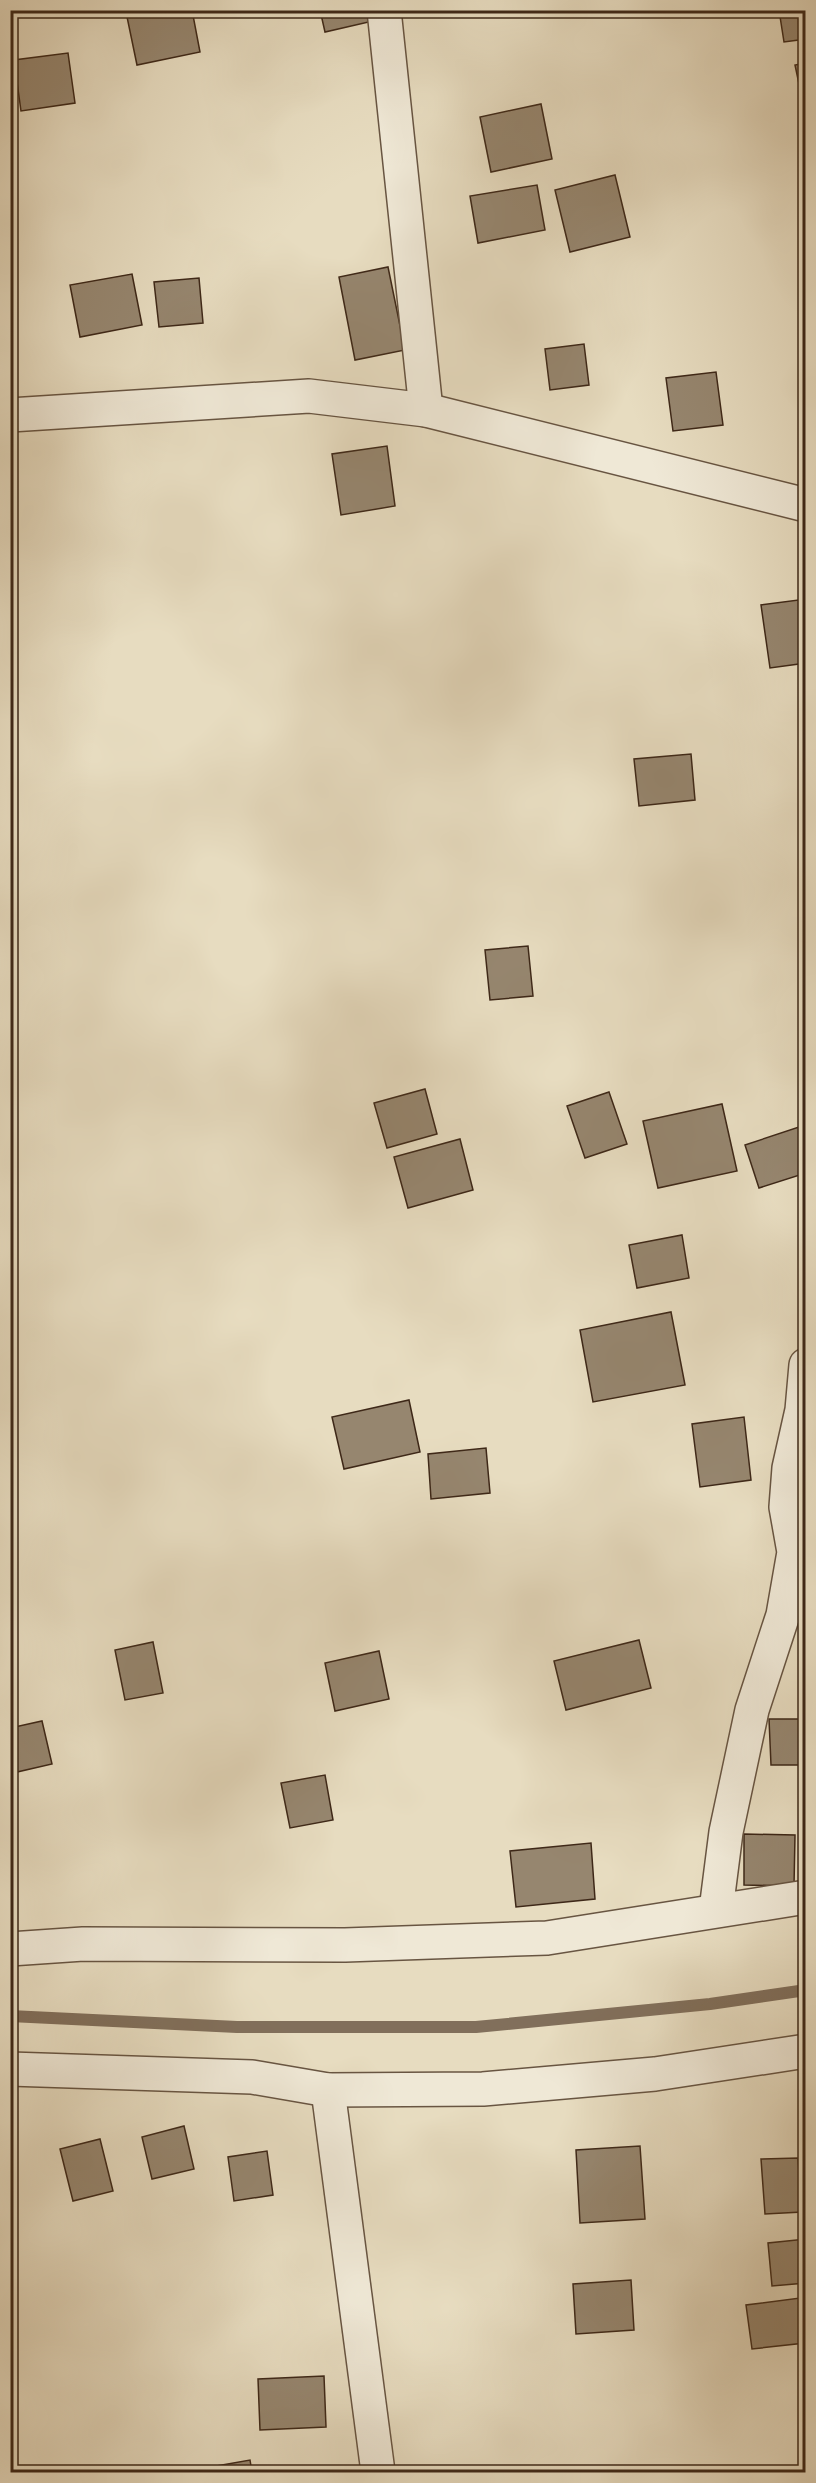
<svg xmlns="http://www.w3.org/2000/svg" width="816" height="2483" font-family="'EB Garamond',serif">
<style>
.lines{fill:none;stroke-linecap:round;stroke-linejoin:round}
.stream{stroke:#816f5b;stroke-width:12}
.building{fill:#96866f;stroke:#3e2818;stroke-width:1.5}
.minor-casing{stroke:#685542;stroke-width:36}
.minor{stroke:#efe8d6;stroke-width:33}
</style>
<rect width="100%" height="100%" fill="#e7dcc0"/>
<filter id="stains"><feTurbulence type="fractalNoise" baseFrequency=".00333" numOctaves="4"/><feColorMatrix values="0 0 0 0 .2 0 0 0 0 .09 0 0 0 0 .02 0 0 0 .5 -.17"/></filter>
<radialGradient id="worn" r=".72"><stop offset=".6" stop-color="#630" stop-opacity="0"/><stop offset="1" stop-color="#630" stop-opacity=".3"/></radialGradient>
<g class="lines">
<path class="stream" d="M10,2016L237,2027H476L710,2004L806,1990"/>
</g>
<g class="building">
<path d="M133,10H192L200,52L137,65L126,12Z"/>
<path d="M221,10H261L222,16Z"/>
<path d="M320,10H370L373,21L325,32Z"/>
<path d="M779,10H806V39L784,42Z"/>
<path d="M68,53L75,103L21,111L14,60Z"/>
<path d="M806,63V117L795,65Z"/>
<path d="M541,104L552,159L491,172L480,117Z"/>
<path d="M615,175L630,237L570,252L555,190Z"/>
<path d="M537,185L545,230L478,243L470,196Z"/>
<path d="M388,267L405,350L355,360L339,277Z"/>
<path d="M132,274L142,325L80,337L70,285Z"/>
<path d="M199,278L203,323L159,327L154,282Z"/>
<path d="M584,344L589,385L550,390L545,349Z"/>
<path d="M716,372L723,425L673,431L666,378Z"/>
<path d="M387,446L395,506L341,515L332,454Z"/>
<path d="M806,599V663L770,668L761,605Z"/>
<path d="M691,754L695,800L639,806L634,759Z"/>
<path d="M528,946L533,996L490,1000L485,950Z"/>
<path d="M425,1089L437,1134L387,1148L374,1103Z"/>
<path d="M609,1092L627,1144L585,1158L567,1106Z"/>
<path d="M722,1104L737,1171L658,1188L643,1121Z"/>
<path d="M805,1125L806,1173L759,1188L745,1145Z"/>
<path d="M460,1139L473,1190L408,1208L394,1157Z"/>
<path d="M682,1235L689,1278L637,1288L629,1245Z"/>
<path d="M671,1312L685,1385L593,1402L580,1330Z"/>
<path d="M409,1400L420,1452L344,1469L332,1417Z"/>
<path d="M744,1417L751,1480L700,1487L692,1424Z"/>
<path d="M486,1448L490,1493L431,1499L428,1454Z"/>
<path d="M639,1640L651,1688L566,1710L554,1661Z"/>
<path d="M153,1642L163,1693L125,1700L115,1650Z"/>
<path d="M379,1651L389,1699L335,1711L325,1663Z"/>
<path d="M769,1719H806V1765H771Z"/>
<path d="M42,1721L52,1764L17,1772L10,1743V1728Z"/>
<path d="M325,1775L333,1820L290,1828L281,1783Z"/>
<path d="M744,1834L795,1835L794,1886L744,1885Z"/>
<path d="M591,1843L595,1899L516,1907L510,1851Z"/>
<path d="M184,2126L194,2169L152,2179L142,2137Z"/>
<path d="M100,2139L113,2191L73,2201L60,2149Z"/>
<path d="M640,2146L645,2219L580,2223L576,2150Z"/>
<path d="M267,2151L273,2195L234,2201L228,2157Z"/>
<path d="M798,2158L802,2212L765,2214L761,2159Z"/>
<path d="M806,2239V2283L772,2286L768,2243Z"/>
<path d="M631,2280L634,2330L576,2334L573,2284Z"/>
<path d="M800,2298L805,2343L752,2349L746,2305Z"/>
<path d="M324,2376L326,2427L260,2430L258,2379Z"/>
<path d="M250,2460L252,2472H194V2470Z"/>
</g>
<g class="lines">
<defs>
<g id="minor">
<path d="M384,10L426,410"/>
<path d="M10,415L309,396L426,410L806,505"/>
<path d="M716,1910L726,1832L752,1710L783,1615L794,1552L786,1507L789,1468L802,1410L806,1365"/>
<path d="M10,1949L83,1944L345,1945L547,1938L806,1897"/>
<path d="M10,2069L252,2077L328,2090L483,2089L655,2074L806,2051"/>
<path d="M328,2090L378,2472"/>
</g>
</defs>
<use href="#minor" class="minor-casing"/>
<use href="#minor" class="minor"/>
</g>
<rect width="816" height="2483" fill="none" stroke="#e7dcc0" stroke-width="36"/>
<rect x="12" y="12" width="792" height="2459" fill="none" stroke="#3e2818" stroke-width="3"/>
<rect x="18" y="18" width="780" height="2447" fill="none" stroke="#3e2818" stroke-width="1.5"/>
<rect width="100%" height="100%" filter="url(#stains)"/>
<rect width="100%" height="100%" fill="url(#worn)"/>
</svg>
